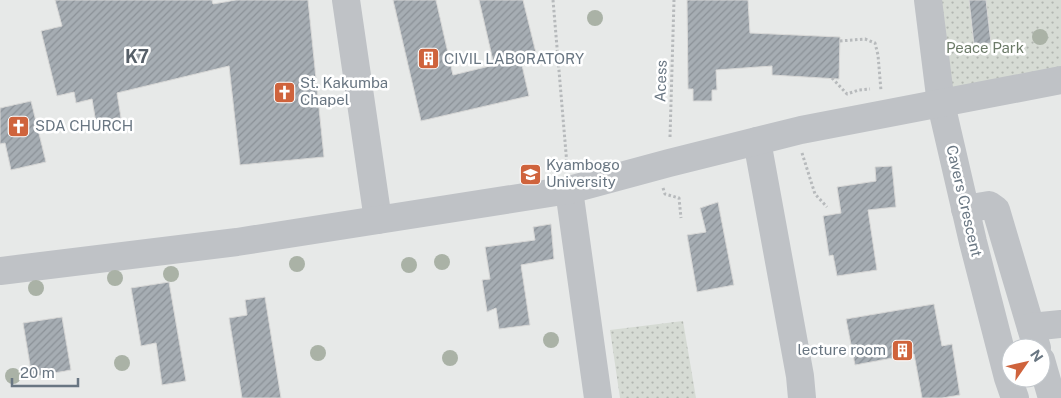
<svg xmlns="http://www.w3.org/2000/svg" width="1061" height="398" font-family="'Public Sans',sans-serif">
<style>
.built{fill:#e7e9e8;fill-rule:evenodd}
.green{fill:url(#green-dots)}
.building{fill:url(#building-hatch);stroke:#d8d8d7}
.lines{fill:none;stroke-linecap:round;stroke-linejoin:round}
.path{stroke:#b7babc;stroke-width:3;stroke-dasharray:2.5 2.5;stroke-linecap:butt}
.minor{stroke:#bfc2c6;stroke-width:28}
.tree{fill:#aab2a6}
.labels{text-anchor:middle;stroke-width:5;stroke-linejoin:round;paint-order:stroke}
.park-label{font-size:15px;fill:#6b7a67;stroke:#fff}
.poi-label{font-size:15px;fill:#697682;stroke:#fff;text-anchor:start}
.street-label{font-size:15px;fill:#697682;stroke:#fff}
.quarter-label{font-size:18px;font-weight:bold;fill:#565f68;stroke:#fff}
</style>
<defs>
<pattern id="green-dots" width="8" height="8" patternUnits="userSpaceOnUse" patternTransform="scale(1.25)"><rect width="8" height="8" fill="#d6dbd4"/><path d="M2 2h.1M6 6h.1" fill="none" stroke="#b2b6b1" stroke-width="1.8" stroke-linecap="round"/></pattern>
<pattern id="building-hatch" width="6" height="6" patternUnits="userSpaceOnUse" patternTransform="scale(1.25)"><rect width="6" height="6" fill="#a6adb3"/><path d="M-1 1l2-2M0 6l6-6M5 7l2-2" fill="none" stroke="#8b9197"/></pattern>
</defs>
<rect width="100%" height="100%" fill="#f7f7f4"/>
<path class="built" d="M0,0H1061V398H0ZM1011,348H1041V378H1011Z"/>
<g class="green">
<path d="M936,0H1061V81L936,107Z"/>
<path d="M683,321L696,398H620L610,330Z"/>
</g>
<g class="building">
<path d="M55,0H212L213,4L236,0H308L324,157L240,165L229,66L117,93L121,118L96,123L92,99L76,103L74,92L57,96L41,31L62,26Z"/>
<path d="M393,0H436L453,75L494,65L479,0H523L537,57L521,61L529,96L421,121Z"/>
<path d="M687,0H748L750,33L840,37L839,79L772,75V66L716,70L717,90H712V101H693V89H688Z"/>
<path d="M969,0H986L991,43L974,45Z"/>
<path d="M31,101L46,162L11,170L5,143L0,144V108Z"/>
<path d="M892,166L896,207L868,210L877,270L837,276L833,255L829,256L823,216L841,213L837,187L876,181L875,167Z"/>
<path d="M718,202L734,285L697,292L687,235L706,232L700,208Z"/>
<path d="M551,224L554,259L521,265L530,325L499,329L496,308L487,312L482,280L490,279L485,247L535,240L533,227Z"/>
<path d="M169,282L186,381L162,385L156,343L141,346L131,288Z"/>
<path d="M265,297L281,398H242L229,318L247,315L245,300Z"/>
<path d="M934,304L942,346L952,344L960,395L942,398H922L914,354L855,365L846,319Z"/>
<path d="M62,317L71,370L32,377L23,323Z"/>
</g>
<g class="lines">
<g class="path">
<path d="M553,0L567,165"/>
<path d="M840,41L865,39L875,43L878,55L881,91"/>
<path d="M832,78L847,94L859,90L870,89"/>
<path d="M670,137L674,0"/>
<path d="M802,153L815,194L827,207"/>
<path d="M663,188L665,194L679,198L681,218"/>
</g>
<g class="minor">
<path d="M346,0L378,220"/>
<path d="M928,0L941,104L973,242L1008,378L1015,398"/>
<path d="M757,141L800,376L802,398"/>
<path d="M569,190L598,398"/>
<path d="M965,209L989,205L996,210L1037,348"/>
<path d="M0,271L237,242L569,190L669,163L801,130L1061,80"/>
<path d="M1031,327L1061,324"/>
<path d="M1041,360L1052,398"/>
</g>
</g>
<g class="tree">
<circle cx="595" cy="18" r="8"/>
<circle cx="1040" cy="37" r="8"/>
<circle cx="442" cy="262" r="8"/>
<circle cx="297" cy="264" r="8"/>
<circle cx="409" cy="265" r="8"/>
<circle cx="171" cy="274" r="8"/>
<circle cx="115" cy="278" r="8"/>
<circle cx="36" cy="288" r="8"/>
<circle cx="551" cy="340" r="8"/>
<circle cx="318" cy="353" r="8"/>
<circle cx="450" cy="358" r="8"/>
<circle cx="122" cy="363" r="8"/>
<circle cx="13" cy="376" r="8"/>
</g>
<defs>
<symbol id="building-square" viewBox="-11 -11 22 22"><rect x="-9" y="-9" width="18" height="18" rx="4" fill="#cf633c" stroke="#fff"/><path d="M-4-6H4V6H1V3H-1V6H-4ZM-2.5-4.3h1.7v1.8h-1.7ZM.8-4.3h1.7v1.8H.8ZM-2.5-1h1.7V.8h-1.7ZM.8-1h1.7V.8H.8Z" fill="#fff"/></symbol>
<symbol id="church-square" viewBox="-11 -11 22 22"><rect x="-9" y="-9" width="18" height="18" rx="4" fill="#cf633c" stroke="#fff"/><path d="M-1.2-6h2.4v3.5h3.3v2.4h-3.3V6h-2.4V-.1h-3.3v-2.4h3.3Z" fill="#fff"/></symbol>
<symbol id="university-square" viewBox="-11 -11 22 22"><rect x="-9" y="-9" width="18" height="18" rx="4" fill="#cf633c" stroke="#fff"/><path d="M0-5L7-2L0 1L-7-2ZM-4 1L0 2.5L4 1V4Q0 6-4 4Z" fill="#fff"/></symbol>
</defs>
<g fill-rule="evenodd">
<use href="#building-square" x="416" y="46" width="25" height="25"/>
<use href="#church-square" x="272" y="80" width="25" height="25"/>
<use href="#church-square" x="6" y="114" width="25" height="25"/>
<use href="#university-square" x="518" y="162" width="25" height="25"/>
<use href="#building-square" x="890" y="338" width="25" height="25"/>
</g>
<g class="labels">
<g class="park-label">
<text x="985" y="53">Peace Park</text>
</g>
<g class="poi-label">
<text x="444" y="64">CIVIL LABORATORY</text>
<text x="300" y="88">St. Kakumba<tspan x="300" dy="17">Chapel</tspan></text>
<text x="35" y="131">SDA CHURCH</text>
<text x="546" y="170">Kyambogo<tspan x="546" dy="17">University</tspan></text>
<text x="886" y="355" text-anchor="end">lecture room</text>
</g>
<g class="street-label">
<text transform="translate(661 81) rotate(-88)" y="5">Acess</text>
<text transform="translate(964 201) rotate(77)" y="5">Cavers Crescent</text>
</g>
<g class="quarter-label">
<text x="137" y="63">K7</text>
</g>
</g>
<g transform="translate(1026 363) rotate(56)"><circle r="24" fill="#ffffff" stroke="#c3c8cd"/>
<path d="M0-4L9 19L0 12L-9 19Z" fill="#cf633c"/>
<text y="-8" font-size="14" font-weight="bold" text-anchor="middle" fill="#697682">N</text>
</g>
<path d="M12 378v8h66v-8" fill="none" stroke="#697682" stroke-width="2.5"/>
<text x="20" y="378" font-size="15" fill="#697682" stroke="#ffffff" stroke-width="4" paint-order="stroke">20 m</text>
</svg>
